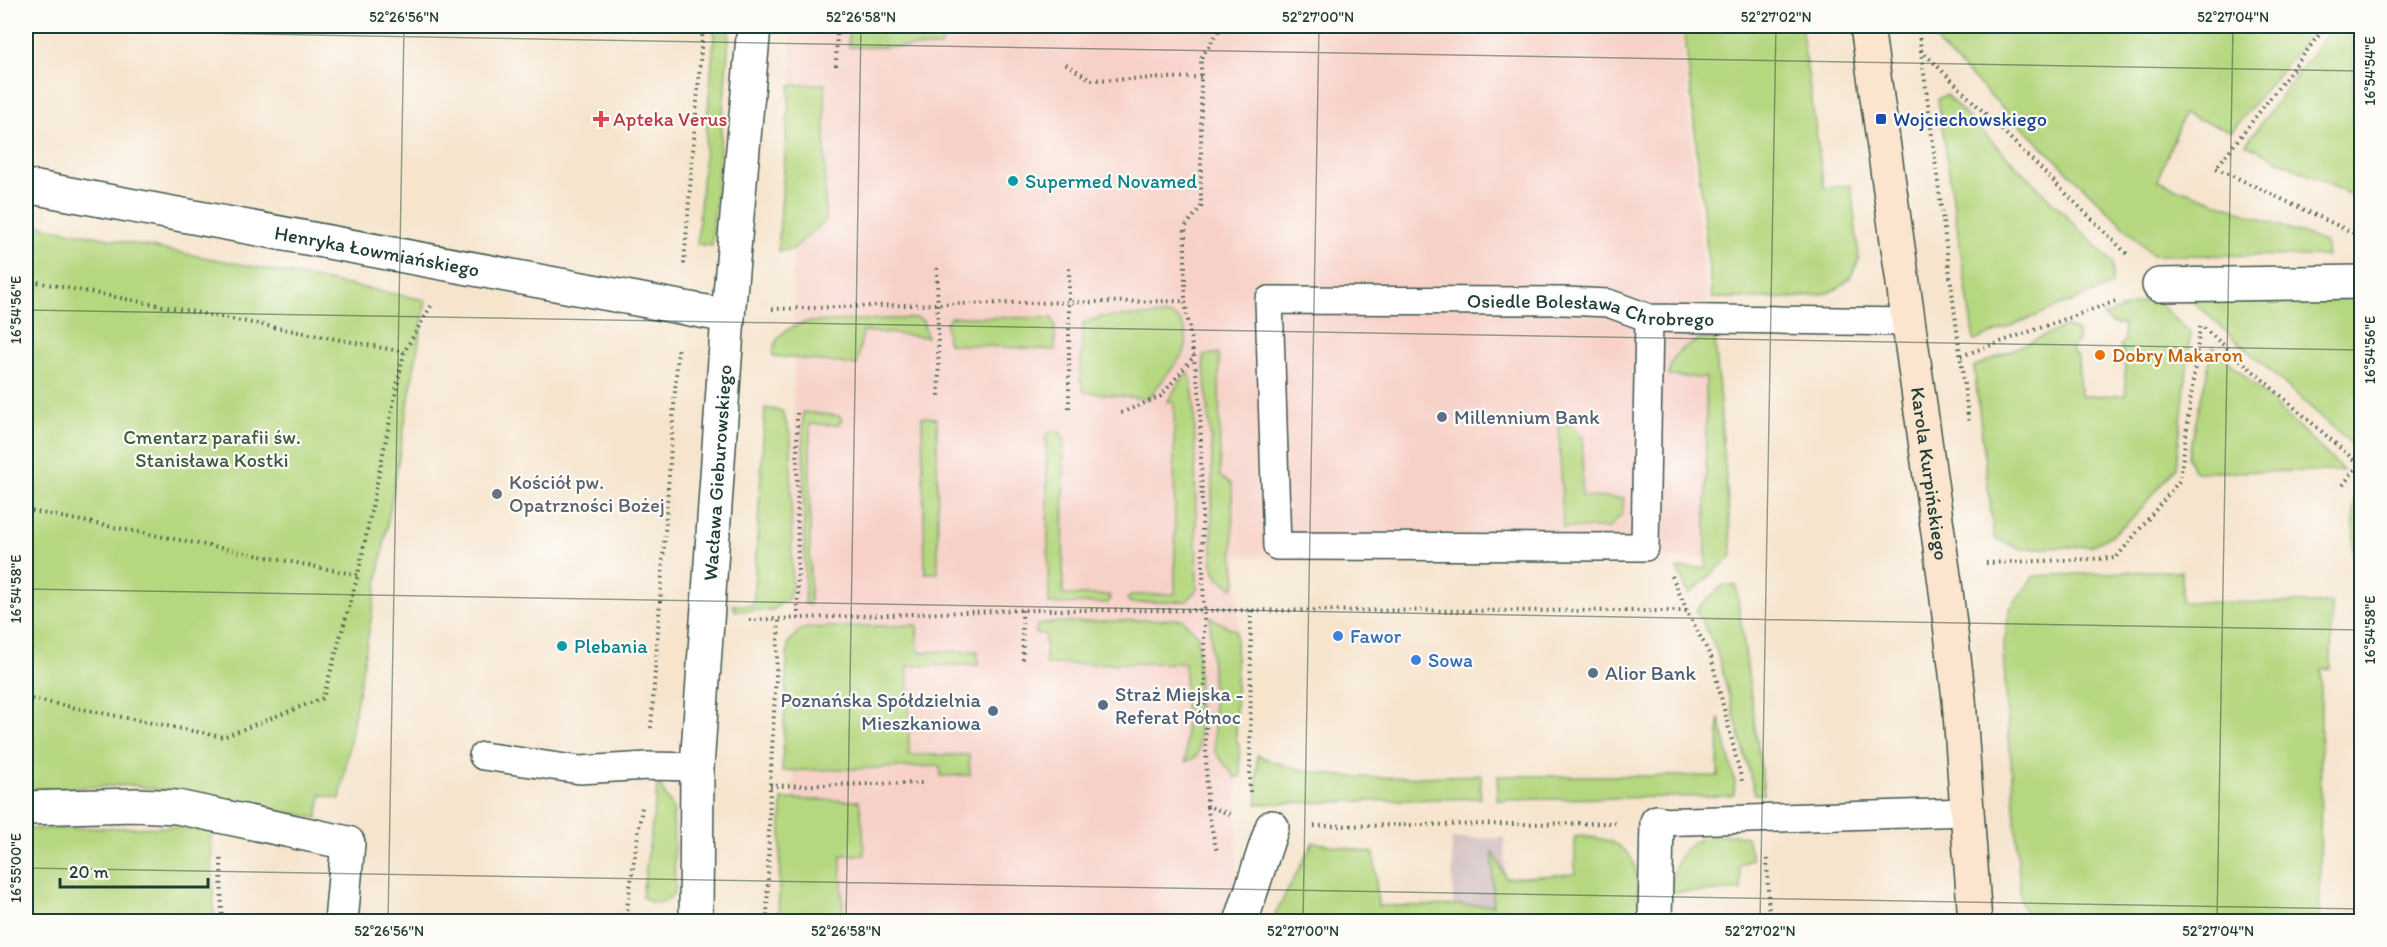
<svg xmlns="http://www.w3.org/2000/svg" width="2387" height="947" font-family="Itim,sans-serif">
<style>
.built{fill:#f7d1c8}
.industrial{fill:#d2bfc0}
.green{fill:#b5d77f;stroke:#6a8a5a;stroke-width:1.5}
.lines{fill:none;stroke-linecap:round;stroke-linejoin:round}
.lane-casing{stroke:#3f564b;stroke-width:30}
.street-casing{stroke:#3f564b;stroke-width:36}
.secondary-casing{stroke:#3f564b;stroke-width:36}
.path{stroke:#3f564b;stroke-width:4;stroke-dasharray:1.5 4.5;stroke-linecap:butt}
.lane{stroke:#fff;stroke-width:27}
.street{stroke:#fff;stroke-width:33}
.secondary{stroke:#fbe5cf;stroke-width:33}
.ticks{fill:none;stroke:#1f3d34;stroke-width:1.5;stroke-opacity:0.45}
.health-dot{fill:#e0444e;stroke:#fdfcf7;stroke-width:2}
.transit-dot{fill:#1a4fb4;stroke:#fdfcf7;stroke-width:2}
.culture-dot{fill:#0f9aa8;stroke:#fdfcf7;stroke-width:2}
.food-dot{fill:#e8710a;stroke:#fdfcf7;stroke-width:2}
.service-dot{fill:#5c6f8a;stroke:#fdfcf7;stroke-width:2}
.worship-dot{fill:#6b7280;stroke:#fdfcf7;stroke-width:2}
.shop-dot{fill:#3f7fe0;stroke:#fdfcf7;stroke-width:2}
.labels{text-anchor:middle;stroke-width:4.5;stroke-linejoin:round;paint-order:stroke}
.health-label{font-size:20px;fill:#be3a42;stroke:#fdfcf7;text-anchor:start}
.transit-label{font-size:20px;fill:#164399;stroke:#fdfcf7;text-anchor:start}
.culture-label{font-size:20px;fill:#0d838f;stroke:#fdfcf7;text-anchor:start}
.street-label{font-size:20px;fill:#1f3d34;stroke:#fdfcf7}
.food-label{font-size:20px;fill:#c56008;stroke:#fdfcf7;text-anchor:start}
.service-label{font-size:20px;fill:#4e5e75;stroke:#fdfcf7;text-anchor:start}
.park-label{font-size:20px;fill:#3d5c43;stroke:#fdfcf7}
.worship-label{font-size:20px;fill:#5b616d;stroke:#fdfcf7;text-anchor:start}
.shop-label{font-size:20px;fill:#366cbe;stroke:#fdfcf7;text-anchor:start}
.neatline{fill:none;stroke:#1f3d34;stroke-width:2}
.ticks-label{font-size:15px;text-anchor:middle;fill:#1f3d34}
</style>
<rect width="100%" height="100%" fill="#fdfcf7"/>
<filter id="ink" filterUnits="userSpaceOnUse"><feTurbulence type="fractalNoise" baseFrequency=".0167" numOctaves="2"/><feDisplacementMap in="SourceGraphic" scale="12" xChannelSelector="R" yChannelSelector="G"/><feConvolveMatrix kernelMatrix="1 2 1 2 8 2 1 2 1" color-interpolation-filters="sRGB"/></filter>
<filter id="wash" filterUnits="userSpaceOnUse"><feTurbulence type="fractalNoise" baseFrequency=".008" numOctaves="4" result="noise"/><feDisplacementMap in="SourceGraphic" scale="24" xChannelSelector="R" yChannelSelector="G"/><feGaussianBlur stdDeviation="1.35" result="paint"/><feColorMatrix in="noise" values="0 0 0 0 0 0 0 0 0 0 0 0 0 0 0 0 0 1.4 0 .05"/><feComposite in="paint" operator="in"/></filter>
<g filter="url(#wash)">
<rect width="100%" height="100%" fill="#f6e4cd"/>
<path class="built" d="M791,26H1681L1729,559L1238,557L1237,921H793L794,362Z"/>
<path class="industrial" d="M1504,838L1506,910L1453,911L1452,839Z"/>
<g class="green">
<path d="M715,26H730L712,246L697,244Z"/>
<path d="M849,26H952L940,47H849Z"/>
<path d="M1684,26H1801L1824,188L1851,185L1859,258C1855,270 1850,281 1838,288C1814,303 1743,297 1712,298Z"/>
<path d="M1931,26H2317L2232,131L2184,114L2157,181L2325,242L2327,256L2153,255L1940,46Z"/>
<path d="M2333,26H2342L2353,41V196L2246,144Z"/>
<path d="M825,84V221L793,249L778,251L790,85Z"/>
<path d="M1946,95L2112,262V285L1974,341L1938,99Z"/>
<path d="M26,223L426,300L340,799L321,795L317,818L132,785L26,790Z"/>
<path d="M2187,296L2355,297L2359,446L2355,447Z"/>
<path d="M2153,298L2191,333L2176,467L2133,518L2112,535L2091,546L2021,549L1994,538L1974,367L2066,326L2078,332V341L2071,350L2078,358L2080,396L2126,395L2124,353L2120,346L2125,340L2123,324H2113L2103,316Z"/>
<path d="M1170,315C1186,319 1189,339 1184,353L1148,399L1084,392L1080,377L1083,323L1101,317Z"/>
<path d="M951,317L1052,318L1055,325V350L950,344L947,342L946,323Z"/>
<path d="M918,318L923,321L927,337L863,331L857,365L773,356C773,335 787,328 806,322Z"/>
<path d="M1701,339H1715L1732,556L1689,594L1677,568H1706V378L1669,376C1669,355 1684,347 1701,339Z"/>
<path d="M2213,346L2338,465L2343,471L2199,472L2193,469L2188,457Z"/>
<path d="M1219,353L1220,476L1232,484L1233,553L1236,584L1233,588L1219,579L1212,565V453L1203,356Z"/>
<path d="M1185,374L1190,375L1194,401L1197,589L1187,601L1131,603L1127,599L1131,595L1175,594L1174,410V402H1167Z"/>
<path d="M765,408L782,411L791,436L792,588L789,598L772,610L736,611L732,605H753Z"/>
<path d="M803,412L839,416L842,419L838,425L810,424V605L805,604Z"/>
<path d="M922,417L937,418L938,573H925Z"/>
<path d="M1569,422L1583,437L1582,497L1624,498L1622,514L1609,528H1563L1559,428Z"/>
<path d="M1051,430L1060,432L1064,438L1063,595H1109L1110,599L1108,603L1049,604L1046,437Z"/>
<path d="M2354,497H2361V598H2353Z"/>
<path d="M2154,571H2182V602L2332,603L2331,668L2321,669L2320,921H2031L2021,904L2003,649L2010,609L2034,576Z"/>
<path d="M1723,585H1736L1764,794H1755L1719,659L1714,644L1696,610Z"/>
<path d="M1210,617L1236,631V740L1239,743L1241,776L1236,778L1215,752Z"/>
<path d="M1182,619L1198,635L1199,749L1197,756L1186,762L1185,663L1046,664L1045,634L1035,633L1037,626L1044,623Z"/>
<path d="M917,625L918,652L978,651V665L908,666L909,755H969L970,775L941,776L940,766L782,771L788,643L799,631L805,628Z"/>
<path d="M1719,717L1735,782L1734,794L1730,796L1497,800L1498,776H1718Z"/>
<path d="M1257,755C1326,787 1407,776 1481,775L1480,798L1257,804Z"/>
<path d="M659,777L661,787L673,809L675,891C667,905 653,907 642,896Z"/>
<path d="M782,799L859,801L863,829L864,855H841L843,921H778Z"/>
<path d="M186,827L211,830L214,921H26V829Z"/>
<path d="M1738,835L1747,837L1752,859L1739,866L1741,891L1669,892C1679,843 1689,836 1738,835Z"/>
<path d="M1575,836C1640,838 1639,866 1639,921L1271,922L1313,842L1374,853L1378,906L1493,905V851L1506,878L1575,874Z"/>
</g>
</g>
<g filter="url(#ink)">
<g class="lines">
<defs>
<g id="lane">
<path id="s1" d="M1649,318L1645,547L1277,546L1269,300L1565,301L1608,303L1649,318L1909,322"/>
<path d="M483,756L580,770L648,766L697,767"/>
<path d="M1657,822L1967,812"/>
</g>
<g id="street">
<path id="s2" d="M26,186L728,316"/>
<path d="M2159,285L2362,282"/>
<path d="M26,808L136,805L177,807L348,843L341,922"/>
<path id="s3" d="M696,922L697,767L728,316L754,26"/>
<path d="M1241,922L1272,827"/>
<path d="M1655,922L1657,822"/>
</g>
<g id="secondary">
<path id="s4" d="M1867,26L1945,583L1959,699L1975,922"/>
</g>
</defs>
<use href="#lane" class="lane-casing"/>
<use href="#street" class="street-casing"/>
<use href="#secondary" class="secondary-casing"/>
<g class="path">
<path d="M1222,26L1201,58V207L1185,227V301L1200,398L1207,806L1230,814"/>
<path d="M1918,26L1921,50L2129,256"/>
<path d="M2326,26L2216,168L2362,237"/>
<path d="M1921,50L1969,424"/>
<path d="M1066,64L1091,80L1201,77"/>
<path d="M836,66L837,26"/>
<path d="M684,264L703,26"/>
<path d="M937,268L939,398"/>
<path d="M26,280L404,352"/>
<path d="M772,309L937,304L1185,301"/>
<path d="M2204,328L2362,467"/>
<path d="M1961,356L2119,300"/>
<path d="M1069,408V265"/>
<path d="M797,413L798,620"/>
<path d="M1121,413L1161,396L1195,355"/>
<path d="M2343,485L2362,460"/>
<path d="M26,510L358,575L404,352L431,306"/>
<path d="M1986,563L2116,558L2180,480L2200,327"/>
<path d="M1672,576L1687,611"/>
<path d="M1022,610L1023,664"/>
<path d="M749,620L1022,610L1687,611L1711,657L1742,781"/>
<path d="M26,698L223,737L323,698L358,575"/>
<path d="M651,728L678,349"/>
<path d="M770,786L926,783"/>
<path d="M1250,792L1251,609"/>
<path d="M1207,807L1217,852"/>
<path d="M1314,826L1615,823"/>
<path d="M221,859L222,922"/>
<path d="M1767,859L1769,922"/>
<path d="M625,922L642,807"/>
<path d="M767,922L770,786L779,620"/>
</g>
<use href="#lane" class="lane"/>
<use href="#street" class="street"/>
<use href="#secondary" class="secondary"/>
</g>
</g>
<path class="ticks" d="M26,30L2362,71M26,310L2362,350M26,589L2362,630M26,868L2362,909M388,922L404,26M846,922L861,26M1303,922L1319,26M1760,922L1776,26M2217,922L2233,26"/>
<path class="health-dot" d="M598 110h6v6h6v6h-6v6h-6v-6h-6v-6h6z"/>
<rect class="transit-dot" x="1875" y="113" width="12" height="12" rx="3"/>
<g class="culture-dot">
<circle cx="1013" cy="181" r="6"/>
<circle cx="562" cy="646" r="6"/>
</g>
<circle class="food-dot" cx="2100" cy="355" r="6"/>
<g class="service-dot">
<circle cx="1442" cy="417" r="6"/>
<circle cx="1593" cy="673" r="6"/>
<circle cx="1103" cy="705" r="6"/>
<circle cx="993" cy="711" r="6"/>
</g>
<circle class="worship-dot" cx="497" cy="494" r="6"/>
<g class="shop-dot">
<circle cx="1338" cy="636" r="6"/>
<circle cx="1416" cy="660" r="6"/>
</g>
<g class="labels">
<g class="health-label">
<text x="613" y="126">Apteka Verus</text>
</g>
<g class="transit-label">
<text x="1893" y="126">Wojciechowskiego</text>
</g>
<g class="culture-label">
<text x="1025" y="188">Supermed Novamed</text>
<text x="574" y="653">Plebania</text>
</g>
<g class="street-label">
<text dy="7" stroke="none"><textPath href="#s2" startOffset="357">Henryka Łowmiańskiego</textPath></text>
<text dy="7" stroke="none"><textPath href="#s1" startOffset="1166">Osiedle Bolesława Chrobrego</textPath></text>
<text dy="7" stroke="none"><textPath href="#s3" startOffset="450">Wacława Gieburowskiego</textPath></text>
<text dy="7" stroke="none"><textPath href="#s4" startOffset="452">Karola Kurpińskiego</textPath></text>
</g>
<g class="food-label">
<text x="2112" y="362">Dobry Makaron</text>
</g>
<g class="service-label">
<text x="1454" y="424">Millennium Bank</text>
<text x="1605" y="680">Alior Bank</text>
<text x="1115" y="701">Straż Miejska -<tspan x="1115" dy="23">Referat Północ</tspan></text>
<text x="981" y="707" text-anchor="end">Poznańska Spółdzielnia<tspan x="981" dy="23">Mieszkaniowa</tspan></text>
</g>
<g class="park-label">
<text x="212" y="444">Cmentarz parafii św.<tspan x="212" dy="23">Stanisława Kostki</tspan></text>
</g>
<g class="worship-label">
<text x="509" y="489">Kościół pw.<tspan x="509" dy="23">Opatrzności Bożej</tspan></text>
</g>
<g class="shop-label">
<text x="1350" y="643">Fawor</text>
<text x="1428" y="667">Sowa</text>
</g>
</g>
<rect width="2387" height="947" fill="none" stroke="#fdfcf7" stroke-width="66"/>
<path d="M60 878v9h148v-9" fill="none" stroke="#1f3d34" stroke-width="3"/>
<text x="69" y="878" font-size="18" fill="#1f3d34" stroke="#fdfcf7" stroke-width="4.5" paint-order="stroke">20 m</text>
<rect x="33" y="33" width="2321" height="881" class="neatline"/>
<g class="ticks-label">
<text x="404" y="22">52°26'56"N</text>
<text x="861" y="22">52°26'58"N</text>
<text x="1318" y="22">52°27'00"N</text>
<text x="1776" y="22">52°27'02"N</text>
<text x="2233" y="22">52°27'04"N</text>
<text transform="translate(2370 71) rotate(-90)" y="5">16°54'54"E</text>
<text transform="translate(16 310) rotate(-90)" y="5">16°54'56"E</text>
<text transform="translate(2370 350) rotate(-90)" y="5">16°54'56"E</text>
<text transform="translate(16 589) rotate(-90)" y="5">16°54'58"E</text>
<text transform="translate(2370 630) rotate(-90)" y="5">16°54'58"E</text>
<text transform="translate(16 868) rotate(-90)" y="5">16°55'00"E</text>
<text x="389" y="936">52°26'56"N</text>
<text x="846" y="936">52°26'58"N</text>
<text x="1303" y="936">52°27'00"N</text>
<text x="1760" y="936">52°27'02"N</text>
<text x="2218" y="936">52°27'04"N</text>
</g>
</svg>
